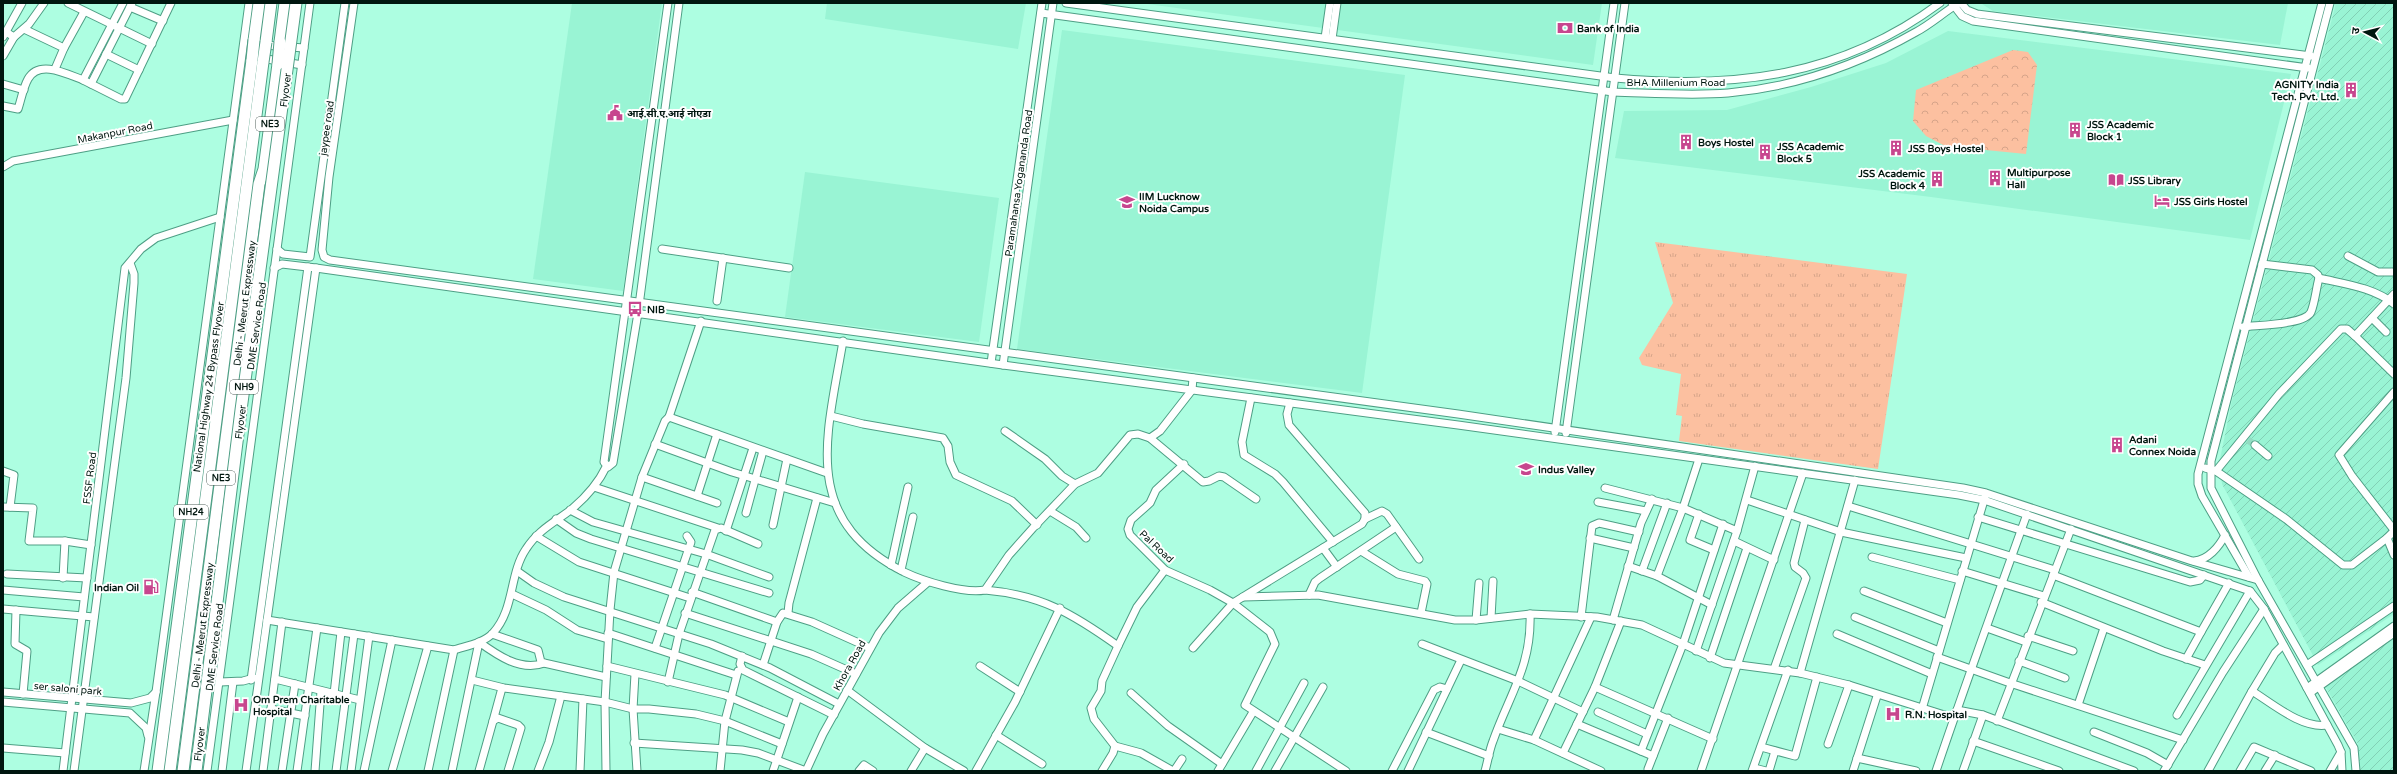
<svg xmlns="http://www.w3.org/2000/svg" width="2397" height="774" font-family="'Varela Round','Noto Sans Devanagari',sans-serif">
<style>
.built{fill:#99f4d4}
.industrial{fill:url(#industrial-furrows)}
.grass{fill:url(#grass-tufts)}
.park{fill:url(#park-crowns)}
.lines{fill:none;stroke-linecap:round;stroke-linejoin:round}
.minor-tunnel{stroke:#93dbc2;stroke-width:7;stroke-dasharray:7 3.5;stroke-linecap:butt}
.minor-casing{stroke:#4e9f85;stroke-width:9}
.highway-casing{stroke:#4e9f85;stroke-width:13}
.minor{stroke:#fff;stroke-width:7}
.highway{stroke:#fff;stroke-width:11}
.highway-bridge-casing{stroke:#4e9f85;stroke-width:13;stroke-linecap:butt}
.highway-bridge{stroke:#fff;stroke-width:11}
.labels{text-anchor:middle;stroke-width:4;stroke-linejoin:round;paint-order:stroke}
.shield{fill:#fff;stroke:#4c5c57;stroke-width:1}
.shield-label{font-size:9px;font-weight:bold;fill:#00160f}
.poi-label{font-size:10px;font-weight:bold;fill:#00160f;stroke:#fff;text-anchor:start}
.street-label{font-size:10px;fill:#00160f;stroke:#fff}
</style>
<defs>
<pattern id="industrial-furrows" width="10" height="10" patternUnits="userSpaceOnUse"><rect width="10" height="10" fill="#99f4d4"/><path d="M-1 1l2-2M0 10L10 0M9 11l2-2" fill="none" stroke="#82d0b5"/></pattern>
<pattern id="grass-tufts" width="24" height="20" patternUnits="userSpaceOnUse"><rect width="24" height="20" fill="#fcc0a0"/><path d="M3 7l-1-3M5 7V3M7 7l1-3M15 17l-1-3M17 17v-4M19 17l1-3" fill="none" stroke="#d6a489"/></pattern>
<pattern id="park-crowns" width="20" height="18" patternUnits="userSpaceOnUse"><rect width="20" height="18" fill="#fcc0a0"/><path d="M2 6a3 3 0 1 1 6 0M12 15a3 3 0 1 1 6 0" fill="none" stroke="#d6a489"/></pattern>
</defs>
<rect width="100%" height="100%" fill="#adfee1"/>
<g class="built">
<path d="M572,3H662L623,291L533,279Z"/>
<path d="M827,3H1026L1018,49L825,19Z"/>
<path d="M1140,3H1602L1593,65Z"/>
<path d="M1983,3H2288L2280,45L1993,11L1982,4Z"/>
<path d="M1062,30L1405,75L1362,393L1017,349Z"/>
<path d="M1948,31L2291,74L2250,240L1931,197L1615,158L1624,111L1727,110L1811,87L1886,63Z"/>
<path d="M805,172L999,198L979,342L785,317Z"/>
</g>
<g class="industrial">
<path d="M2336,3H2394V614L2318,665L2222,484L2219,464L2231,405Z"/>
<path d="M2394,639V771H2360L2358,744L2325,686Z"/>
</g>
<path class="grass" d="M1655,242L1907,274L1878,469L1679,441L1682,416L1676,415L1681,374L1642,365L1639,358L1673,303Z"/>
<path class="park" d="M2013,50L2028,52L2037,65L2026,154L1945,146L1926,136L1913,121L1916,90Z"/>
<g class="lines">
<path class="minor-tunnel" d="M2248,440L2255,445"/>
<defs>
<g id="minor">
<path d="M68,3L152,44"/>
<path d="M354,3L329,177L322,250L324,257L330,260L1458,414L1963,488L1986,493L2192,561L2258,580"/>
<path d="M668,3L604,462L608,467L613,463L638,313L679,3"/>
<path d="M1066,3L1615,78C1735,89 1840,77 1940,3"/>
<path d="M1952,3L1962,16L1973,21L2308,68"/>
<path d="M1961,3L1967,10L1977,14L2311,56"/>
<path d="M2330,3L2211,461V488L2258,580L2354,748L2356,771"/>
<path d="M130,7L163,21"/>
<path d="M1041,13L1613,92C1651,93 1690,96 1728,93C1795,87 1858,65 1916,32C1931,24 1944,12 1959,3"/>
<path d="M24,29L64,48L55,69"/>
<path d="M6,32L14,37L29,24L44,3"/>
<path d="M3,37L22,3"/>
<path d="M1325,38L1330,3"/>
<path d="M1332,39L1337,3"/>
<path d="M263,45L304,48"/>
<path d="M64,48L84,12"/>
<path d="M106,54L139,70"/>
<path d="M3,56L14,37"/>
<path d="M261,58L302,65"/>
<path d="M83,80L121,99H125L171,3"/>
<path d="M3,84L24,90"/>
<path d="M91,84L132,3"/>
<path d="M3,106L18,109C21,100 23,88 28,79C39,59 67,74 83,80L123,3"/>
<path d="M3,167L13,161L233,120"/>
<path d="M277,249L283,254L310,257L345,3"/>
<path d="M662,249L789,268"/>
<path d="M2348,256L2378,272H2394"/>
<path d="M2262,264L2312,270L2318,275L2319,278C2344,284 2373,287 2394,304"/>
<path d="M274,268L282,264L316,268L1003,365L1458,425L1959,495L1984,500L2250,591L2264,609L2338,745L2341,752L2342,771"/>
<path d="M717,301L723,258"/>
<path d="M2372,318L2386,332"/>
<path d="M2243,327C2257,325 2305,325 2311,312C2315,302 2316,289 2319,278"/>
<path d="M2355,336L2394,374"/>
<path d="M843,341C827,436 799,519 904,572C923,581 964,594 985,590L1009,555L1033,528L1075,484L1098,473L1130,435L1138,434L1150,438L1160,431L1192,390L1193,378"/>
<path d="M991,363L1042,3"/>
<path d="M1003,365L1053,3"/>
<path d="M2394,392L2339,455L2352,476L2394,530"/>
<path d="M1251,398L1242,442L1244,455L1275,474L1283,482L1333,542"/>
<path d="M1290,403L1287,414L1289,425L1365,513V519"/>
<path d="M831,416L863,424L943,438L948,446L950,462L956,475L1012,501L1037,525"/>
<path d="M669,417L827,473"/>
<path d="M1005,431L1045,459L1062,476L1075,484"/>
<path d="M1555,432L1614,3"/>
<path d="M1566,433L1625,3"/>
<path d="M1150,438L1203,482L1209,481L1219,476L1224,477L1256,499"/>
<path d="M655,444L732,472L835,503"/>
<path d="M2255,445L2268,456"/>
<path d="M1184,464L1156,490L1150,503L1131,520L1128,529L1130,535L1165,570L1210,590L1233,603L1270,632L1275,644L1245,705L1346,771"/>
<path d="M2205,468L2216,471L2279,394L2341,329H2347L2355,336L2394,294"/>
<path d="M3,471L14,475L10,507"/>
<path d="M2216,471L2286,519L2343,565H2352L2387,538"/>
<path d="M642,477L717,503"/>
<path d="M594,487L718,528"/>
<path d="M1605,488L1683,508L1737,531L1755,466"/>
<path d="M697,496L717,434"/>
<path d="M1747,500L1841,532L1966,558"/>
<path d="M1598,502L1646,511"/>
<path d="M1848,506L2055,570"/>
<path d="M3,507L33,508L29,541H65L91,545"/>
<path d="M570,510L593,522L706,554L769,577"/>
<path d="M1050,511L1076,527L1086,538"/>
<path d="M746,513L763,451"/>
<path d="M1699,514L1690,540L1714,550"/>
<path d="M1978,517L2190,582L2200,580L2204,575"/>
<path d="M556,519L576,533L591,539L769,593"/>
<path d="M773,525L787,459"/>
<path d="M726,531L753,448"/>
<path d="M2394,531L2387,538L2394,555"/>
<path d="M536,536L579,562L690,598"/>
<path d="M1590,538L1634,548"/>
<path d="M1734,541L1774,560"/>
<path d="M1323,548L1337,567"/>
<path d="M1361,551L1398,574L1425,581L1427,584L1421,613"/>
<path d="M1872,557L1960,580"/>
<path d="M2194,561C2208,560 2219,547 2225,535"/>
<path d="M891,565L908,487"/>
<path d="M1628,566L1657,576L1712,605"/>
<path d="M901,570L913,517"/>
<path d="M517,571L534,583L564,597L711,644L770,668L839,704"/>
<path d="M1642,571L1667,503"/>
<path d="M1962,571L2044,596"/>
<path d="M7,574L87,578"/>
<path d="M2053,575L2201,632L2229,583"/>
<path d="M1657,576L1683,508L1699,459"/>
<path d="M2249,577L2202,496L2198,484V474L2322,3"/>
<path d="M63,578L65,541"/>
<path d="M3,590L84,597"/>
<path d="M985,590C1042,595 1073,614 1118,646L1137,607L1165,570"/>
<path d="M1864,591L1947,623"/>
<path d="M692,592L777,622"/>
<path d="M512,594L546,610L577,630L608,639"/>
<path d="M1309,595L1315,582L1320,578L1396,527"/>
<path d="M1243,597L1318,595L1455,620H1476L1530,614L1597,617L1642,625L1724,663L1800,673L1849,685L1954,718"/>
<path d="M2041,602L2163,651L2205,665"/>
<path d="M3,609L94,617"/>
<path d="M16,610L15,644L27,651L23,694"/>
<path d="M685,613L811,654L856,674"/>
<path d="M788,613L789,603L817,498"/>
<path d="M1581,617L1592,526L1599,523L1639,532"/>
<path d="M1855,617L1939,651"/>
<path d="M1491,618L1493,581"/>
<path d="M267,620L454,650C466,646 484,643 493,633C515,609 509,574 526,549C538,530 555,522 572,509C586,497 598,484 606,467"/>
<path d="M1476,620L1479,583"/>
<path d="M1613,620L1641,523L1652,499"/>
<path d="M1987,628L2026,642"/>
<path d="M608,633L736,675"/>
<path d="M492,634L538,650L541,662L544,663L606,677"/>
<path d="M1837,634L1932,674"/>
<path d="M2028,636L2073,651"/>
<path d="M1422,644L1518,681L1583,712"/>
<path d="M655,648L691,542L687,536"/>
<path d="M1193,648L1233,603L1362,524L1365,519L1382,511L1387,514L1419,559"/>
<path d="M1696,651L1737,531"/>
<path d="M742,656L740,664L743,670L834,715"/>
<path d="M1937,657L2010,683L2183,740"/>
<path d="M1710,658L1747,548"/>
<path d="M2186,659L2201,632"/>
<path d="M2019,661L2065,678"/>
<path d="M763,665L777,622L783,613L812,622L870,648"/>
<path d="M2307,665L2394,606"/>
<path d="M607,666L725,695L789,722"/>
<path d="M980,666L1020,692"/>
<path d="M1774,669L1806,578L1803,573L1795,567L1794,563L1805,520"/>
<path d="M1800,673L1855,480"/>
<path d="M635,674L633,709L637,771"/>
<path d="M275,679L360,700"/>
<path d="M251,680L308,267"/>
<path d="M472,680L504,688L605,702L633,709H649L696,714L725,721L782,744"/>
<path d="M220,682L243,681L254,678"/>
<path d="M668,682L679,634L715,530L721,528L758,544"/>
<path d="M1595,687L1713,739"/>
<path d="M2307,688L2394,626"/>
<path d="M847,690L925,748L964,771"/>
<path d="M2252,691C2273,704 2302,729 2327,725"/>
<path d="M3,692L131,703L150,698L156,692"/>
<path d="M1131,693L1168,726L1222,764"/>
<path d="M2310,693L2394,633"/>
<path d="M334,694L341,632"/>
<path d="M3,702L130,713L146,728L148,736"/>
<path d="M2078,705L2104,628"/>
<path d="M271,709L305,716"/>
<path d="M1922,709L1985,497"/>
<path d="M1957,710L1983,715L2134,771"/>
<path d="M1598,712L1647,734"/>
<path d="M2177,715L2250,591"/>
<path d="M493,721L502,688"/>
<path d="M1997,721L2071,529"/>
<path d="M1577,724L1653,756"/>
<path d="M1498,729L1534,740L1601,771"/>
<path d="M1426,732L1489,756"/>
<path d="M2094,732L2147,753L2168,765"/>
<path d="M996,735L1042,764"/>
<path d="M1534,740L1591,617"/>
<path d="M1973,741L2059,771"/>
<path d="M634,743L742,750L758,753L806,771"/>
<path d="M1828,744L1849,685"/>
<path d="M1115,746L1141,753L1173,771"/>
<path d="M1761,747L1795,756L1817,677"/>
<path d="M3,748L65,753"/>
<path d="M1641,751L1683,644L1723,524"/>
<path d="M1563,753L1595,687L1621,621"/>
<path d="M1857,758L1916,771"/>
<path d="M1754,768L1766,771"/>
<path d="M1648,769L1668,718"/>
<path d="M63,771L125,268L141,249L156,238L220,217"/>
<path d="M74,771L126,378L134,283V274L130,263"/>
<path d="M144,771L156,692L249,3"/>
<path d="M207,771L310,3"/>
<path d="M222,771L233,682"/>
<path d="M246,771L316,268"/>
<path d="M263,771L282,622"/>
<path d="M282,771L295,684"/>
<path d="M297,771L317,628"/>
<path d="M315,771L321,691"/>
<path d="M336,771L354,634"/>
<path d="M351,771L369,636"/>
<path d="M364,771L392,640"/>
<path d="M392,771L428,646"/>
<path d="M428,771L454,650"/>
<path d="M452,771L479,642C497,655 521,672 544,663"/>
<path d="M479,771L493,721L498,718L518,725L521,728L508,771"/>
<path d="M538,771L549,742L561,696"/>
<path d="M580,771L583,699"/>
<path d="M606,771L605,702L610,610L614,572L642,477L665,421L669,417L701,321"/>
<path d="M720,771L725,721L738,671"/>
<path d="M773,771L798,697"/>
<path d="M806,771L823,734L879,633L898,608L928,582"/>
<path d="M859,771L864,765L873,771"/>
<path d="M911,771L925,748"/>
<path d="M976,771L1015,702L1060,608"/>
<path d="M1102,771L1113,753L1115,746L1094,719L1091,708L1101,691L1102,681L1118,646"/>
<path d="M1174,771L1182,759"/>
<path d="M1218,771L1253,712"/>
<path d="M1256,771L1304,683"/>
<path d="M1275,771L1323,687"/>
<path d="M1392,771L1434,690L1440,687L1447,689"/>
<path d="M1408,771L1461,660"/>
<path d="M1485,771C1488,761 1489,751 1493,741C1509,695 1532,666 1530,614"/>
<path d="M1701,771L1803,473"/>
<path d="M1752,771L1788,670"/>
<path d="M1769,771L1775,751"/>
<path d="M1853,771L1877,696"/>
<path d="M1936,771C1965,685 1996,600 2027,514"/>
<path d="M1963,771L1983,715"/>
<path d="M2164,771L2223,672L2264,609"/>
<path d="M2208,771L2252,691L2275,653L2283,645"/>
<path d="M2240,771L2254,747L2311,771"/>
<path d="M2265,771L2275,755"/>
<path d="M2330,771L2341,752"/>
</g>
<g id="highway">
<path d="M254,40L259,3"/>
<path d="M266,42L271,3"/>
<path d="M280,42L285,3"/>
<path d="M158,771L252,60"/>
<path d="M170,771L263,62"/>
<path d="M183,771L259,184L264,169L278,64"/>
</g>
</defs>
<use href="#minor" class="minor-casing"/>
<use href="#highway" class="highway-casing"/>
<use href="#minor" class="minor"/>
<use href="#highway" class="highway"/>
<defs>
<g id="highway-bridge">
<path d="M252,60L254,40"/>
<path d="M263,62L266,42"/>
<path d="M278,64L280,42"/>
<path d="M196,771L241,410L296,3"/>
</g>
</defs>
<use href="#highway-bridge" class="highway-bridge-casing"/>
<use href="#highway-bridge" class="highway-bridge"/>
</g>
<defs>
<symbol id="bank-bare" viewBox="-9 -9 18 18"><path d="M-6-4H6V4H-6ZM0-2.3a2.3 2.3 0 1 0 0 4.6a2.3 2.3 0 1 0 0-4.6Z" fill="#c7468e" stroke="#fff" stroke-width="2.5" paint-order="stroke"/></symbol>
<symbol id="building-bare" viewBox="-9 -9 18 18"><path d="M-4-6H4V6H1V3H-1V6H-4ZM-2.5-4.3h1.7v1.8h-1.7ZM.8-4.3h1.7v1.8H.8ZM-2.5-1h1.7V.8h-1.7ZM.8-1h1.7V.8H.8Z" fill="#c7468e" stroke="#fff" stroke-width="2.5" paint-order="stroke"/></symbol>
<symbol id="civic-bare" viewBox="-9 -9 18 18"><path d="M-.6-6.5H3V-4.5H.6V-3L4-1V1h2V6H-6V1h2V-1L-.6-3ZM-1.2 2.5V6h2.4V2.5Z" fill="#c7468e" stroke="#fff" stroke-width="2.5" paint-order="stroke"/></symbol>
<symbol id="library-bare" viewBox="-9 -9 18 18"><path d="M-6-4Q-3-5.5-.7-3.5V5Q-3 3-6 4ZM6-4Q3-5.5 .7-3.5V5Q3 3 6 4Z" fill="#c7468e" stroke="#fff" stroke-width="2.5" paint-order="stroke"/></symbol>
<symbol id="hotel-bare" viewBox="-9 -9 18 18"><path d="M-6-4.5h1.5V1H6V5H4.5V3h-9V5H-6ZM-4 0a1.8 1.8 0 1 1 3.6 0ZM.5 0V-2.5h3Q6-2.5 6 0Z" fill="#c7468e" stroke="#fff" stroke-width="2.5" paint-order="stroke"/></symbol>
<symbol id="university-bare" viewBox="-9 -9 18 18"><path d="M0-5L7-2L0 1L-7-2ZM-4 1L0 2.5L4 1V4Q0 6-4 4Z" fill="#c7468e" stroke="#fff" stroke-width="2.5" paint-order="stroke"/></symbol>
<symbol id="bus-bare" viewBox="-9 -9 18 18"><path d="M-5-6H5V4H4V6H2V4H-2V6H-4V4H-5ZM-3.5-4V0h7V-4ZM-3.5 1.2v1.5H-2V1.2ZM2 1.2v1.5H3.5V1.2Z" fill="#c7468e" stroke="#fff" stroke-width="2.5" paint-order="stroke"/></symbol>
<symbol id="school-bare" viewBox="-9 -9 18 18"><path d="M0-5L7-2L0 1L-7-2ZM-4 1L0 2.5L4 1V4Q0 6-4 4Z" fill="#c7468e" stroke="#fff" stroke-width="2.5" paint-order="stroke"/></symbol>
<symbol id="fuel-bare" viewBox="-9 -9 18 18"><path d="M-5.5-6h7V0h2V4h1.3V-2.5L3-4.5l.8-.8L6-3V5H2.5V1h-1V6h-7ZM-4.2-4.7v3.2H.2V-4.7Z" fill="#c7468e" stroke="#fff" stroke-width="2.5" paint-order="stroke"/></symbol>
<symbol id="hospital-bare" viewBox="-9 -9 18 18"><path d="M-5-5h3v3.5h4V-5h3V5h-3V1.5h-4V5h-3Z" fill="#c7468e" stroke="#fff" stroke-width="2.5" paint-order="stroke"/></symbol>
</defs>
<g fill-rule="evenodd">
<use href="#bank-bare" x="1554" y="17" width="22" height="22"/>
<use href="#building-bare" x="2340" y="79" width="22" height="22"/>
<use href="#civic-bare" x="604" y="102" width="22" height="22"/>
<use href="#building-bare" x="2064" y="119" width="22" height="22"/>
<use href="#building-bare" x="1675" y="131" width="22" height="22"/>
<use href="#building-bare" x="1885" y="137" width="22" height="22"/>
<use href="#building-bare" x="1754" y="141" width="22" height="22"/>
<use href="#building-bare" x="1984" y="167" width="22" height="22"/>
<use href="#building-bare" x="1926" y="168" width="22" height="22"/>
<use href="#library-bare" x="2105" y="169" width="22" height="22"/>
<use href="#hotel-bare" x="2151" y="190" width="22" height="22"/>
<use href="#university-bare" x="1116" y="191" width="22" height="22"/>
<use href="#bus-bare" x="624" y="298" width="22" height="22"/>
<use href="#building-bare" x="2106" y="434" width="22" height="22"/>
<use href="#school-bare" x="1515" y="458" width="22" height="22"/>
<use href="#fuel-bare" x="140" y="576" width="22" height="22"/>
<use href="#hospital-bare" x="230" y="694" width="22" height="22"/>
<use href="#hospital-bare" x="1882" y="703" width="22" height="22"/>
</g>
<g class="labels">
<g class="shield">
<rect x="256" y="117" width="28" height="14" rx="3"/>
<rect x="230" y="380" width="28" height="14" rx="3"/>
<rect x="207" y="471" width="28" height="14" rx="3"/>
<rect x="174" y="505" width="34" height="14" rx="3"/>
</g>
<g class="shield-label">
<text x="270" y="127">NE3</text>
<text x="244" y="390">NH9</text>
<text x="221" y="481">NE3</text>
<text x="191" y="515">NH24</text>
</g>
<g class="poi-label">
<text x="1577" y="32">Bank of India</text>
<text x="2339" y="88" text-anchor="end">AGNITY India<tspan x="2339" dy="12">Tech. Pvt. Ltd.</tspan></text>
<text x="627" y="117">आई.सी.ए.आई नोएडा</text>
<text x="2087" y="128">JSS Academic<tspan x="2087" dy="12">Block 1</tspan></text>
<text x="1698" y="146">Boys Hostel</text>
<text x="1777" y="150">JSS Academic<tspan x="1777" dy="12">Block 5</tspan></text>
<text x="1908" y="152">JSS Boys Hostel</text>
<text x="2007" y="176">Multipurpose<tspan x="2007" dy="12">Hall</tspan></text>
<text x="1925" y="177" text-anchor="end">JSS Academic<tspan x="1925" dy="12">Block 4</tspan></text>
<text x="2128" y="184">JSS Library</text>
<text x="1139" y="200">IIM Lucknow<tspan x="1139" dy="12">Noida Campus</tspan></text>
<text x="2174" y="205">JSS Girls Hostel</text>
<text x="647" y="313">NIB</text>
<text x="2129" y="443">Adani<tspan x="2129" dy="12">Connex Noida</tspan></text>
<text x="1538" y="473">Indus Valley</text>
<text x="139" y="591" text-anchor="end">Indian Oil</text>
<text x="253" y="703">Om Prem Charitable<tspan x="253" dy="12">Hospital</tspan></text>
<text x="1905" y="718">R.N. Hospital</text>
</g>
<g class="street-label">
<text x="1676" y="86">BHA Millenium Road</text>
<text transform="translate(285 90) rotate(-83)" y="4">Flyover</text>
<text transform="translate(326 128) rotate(-82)" y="4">jaypee road</text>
<text transform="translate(115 132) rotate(-11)" y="4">Makanpur Road</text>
<text transform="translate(1018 183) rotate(-82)" y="4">Paramahansa Yogananda Road</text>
<text transform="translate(244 303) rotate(-83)" y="4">Delhi - Meerut Expressway</text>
<text transform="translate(256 326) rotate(-82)" y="4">DME Service Road</text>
<text transform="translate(208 387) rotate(-82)" y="4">National Highway 24 Bypass Flyover</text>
<text transform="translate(240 422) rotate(-83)" y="4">Flyover</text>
<text transform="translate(89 478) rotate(-83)" y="4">FSSF Road</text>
<text transform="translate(1157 546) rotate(43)" y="4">Pal Road</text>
<text transform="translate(202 625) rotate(-83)" y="4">Delhi - Meerut Expressway</text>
<text transform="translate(214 647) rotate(-83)" y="4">DME Service Road</text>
<text transform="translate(849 665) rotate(-61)" y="4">Khora Road</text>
<text transform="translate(68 688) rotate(5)" y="4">ser saloni park</text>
<text transform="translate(199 744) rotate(-83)" y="4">Flyover</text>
</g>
</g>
<rect width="2397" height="774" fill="none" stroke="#00160f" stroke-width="8"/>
<g transform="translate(2365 32) rotate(277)" stroke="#ffffff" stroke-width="3" paint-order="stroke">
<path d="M0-3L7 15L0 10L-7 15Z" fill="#00160f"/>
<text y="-6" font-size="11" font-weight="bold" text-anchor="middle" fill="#00160f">उ</text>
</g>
</svg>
